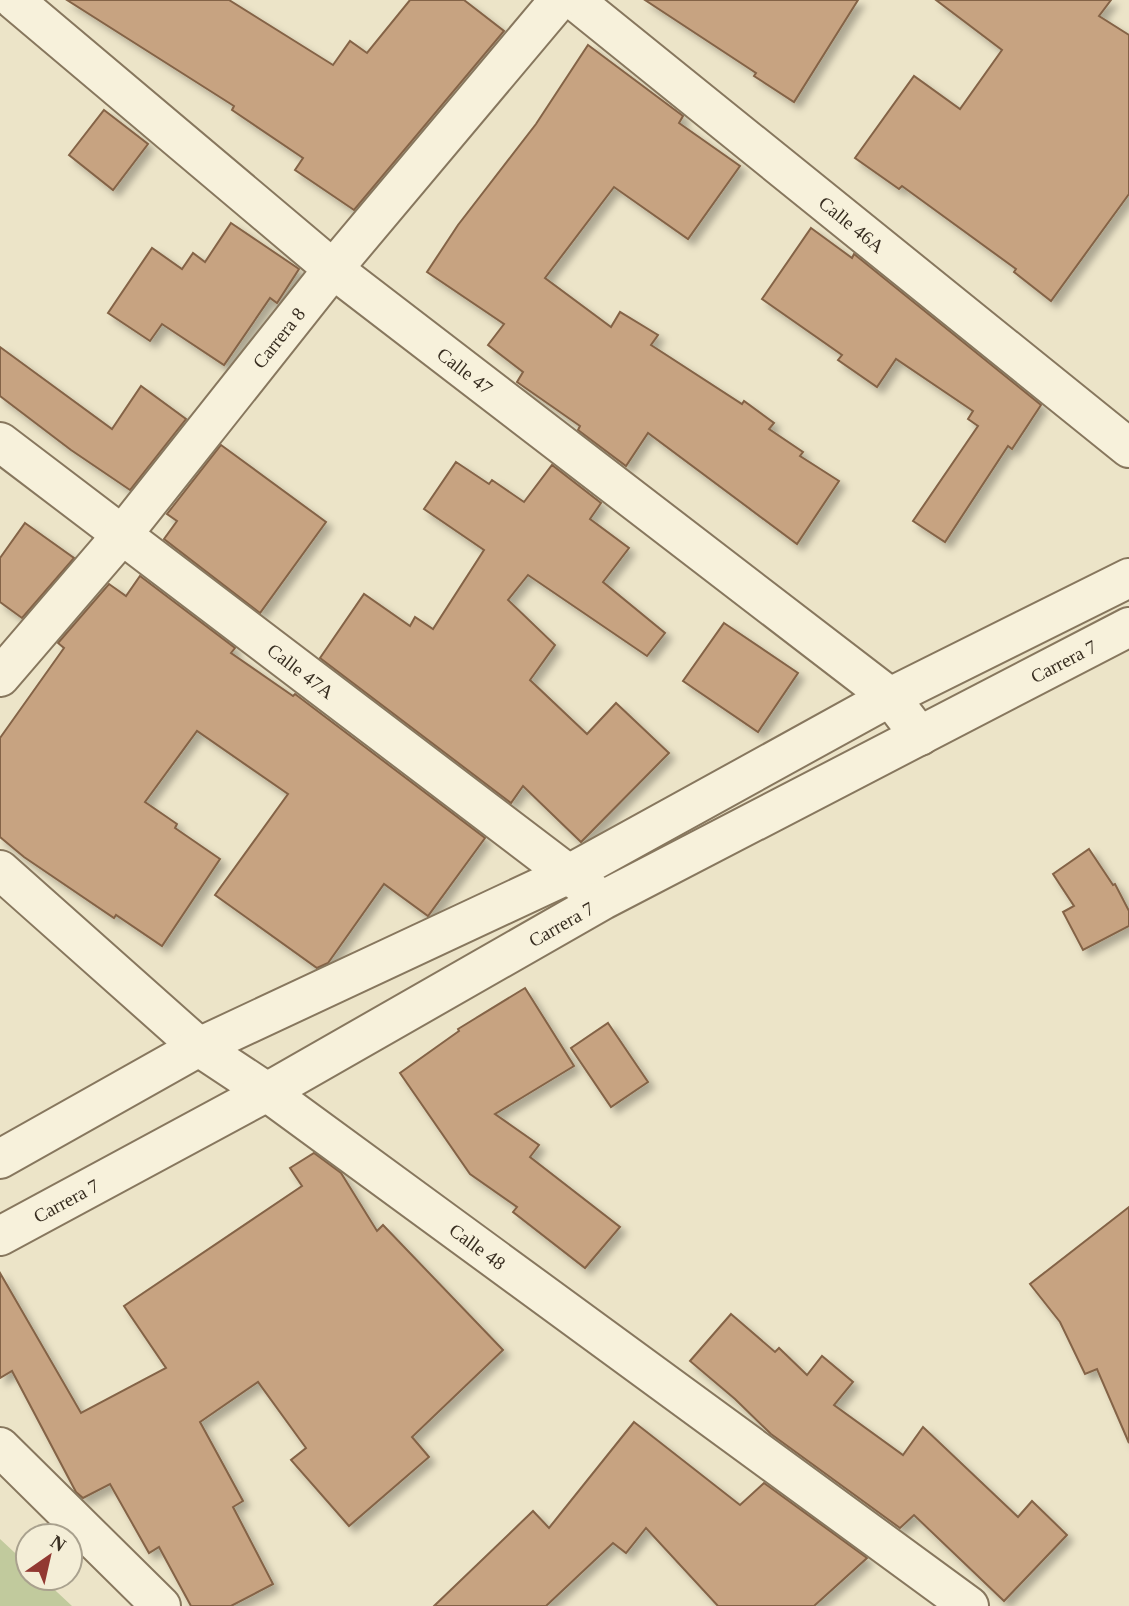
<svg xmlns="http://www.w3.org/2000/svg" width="1129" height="1606" font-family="'Times New Roman',serif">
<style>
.green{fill:#c1ca9d}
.building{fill:#c7a381;stroke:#846346;stroke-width:2;filter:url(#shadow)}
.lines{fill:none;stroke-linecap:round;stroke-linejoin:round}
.minor-casing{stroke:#87775e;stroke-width:42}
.tertiary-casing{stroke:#87775e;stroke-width:42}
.minor{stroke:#f7f1db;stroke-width:38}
.tertiary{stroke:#f7f1db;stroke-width:38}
.labels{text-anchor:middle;stroke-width:5;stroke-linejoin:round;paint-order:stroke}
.street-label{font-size:19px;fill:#382e21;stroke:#f4eed7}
</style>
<defs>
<filter id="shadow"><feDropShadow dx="6" dy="6" stdDeviation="3.5" flood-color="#0004"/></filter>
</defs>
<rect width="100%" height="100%" fill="#ece4c8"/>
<path class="green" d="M0,1539L28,1565V1578H42L72,1606H0Z"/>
<g class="building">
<path d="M67,0H229L333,65L350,41L367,53L410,0H464L504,31L354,210L295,170L303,158L232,110L234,106Z"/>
<path d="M645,0H858L794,102L754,76L756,73Z"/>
<path d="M936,0H1111L1099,16L1129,35V194L1051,301L1014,272L1016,269L902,186L899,189L855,158L914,76L960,109L1002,50Z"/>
<path d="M588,45L683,116L679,123L740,166L688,239L614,187L545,278L611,327L620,312L658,335L651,345L742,404L744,401L774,423L769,429L803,452L800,456L839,481L797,544L648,433L626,466L578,430L580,426L517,382L523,372L488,345L504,324L427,272L458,225L536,124Z"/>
<path d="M104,110L148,144L113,190L69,155Z"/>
<path d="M231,223L299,269L277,303L270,298L224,365L162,324L150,341L108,313L152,248L182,269L193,253L205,262Z"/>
<path d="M811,228L852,258L854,254L1041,405L1012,449L1008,446L945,542L913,521L978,426L968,419L973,411L896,359L877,387L838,360L842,355L762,299Z"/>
<path d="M0,347L112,429L141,386L186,419L130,490L71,450L0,396Z"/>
<path d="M221,445L326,522L260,613L164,539L177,521L167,514Z"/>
<path d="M456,462L489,484L492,480L524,502L552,465L601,503L590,519L629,548L603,582L665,633L647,656L528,575L508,600L555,645L530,680L587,734L616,703L669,753L581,842L523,786L511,803L320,658L364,594L410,626L415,617L433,629L484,550L424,509Z"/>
<path d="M25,523L74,558L22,618L0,602V558Z"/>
<path d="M140,576L235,648L231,653L293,696L295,694L485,838L428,916L384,884L328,963L317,968L215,895L288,794L197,731L145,802L177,824L175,828L220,859L162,946L116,915L114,918L24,857L0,837V738L64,648L58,643L109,584L126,596Z"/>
<path d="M724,623L798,673L758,732L683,681Z"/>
<path d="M1089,849L1113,885L1115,884L1129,911V926L1083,950L1063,912L1074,906L1053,874Z"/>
<path d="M525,988L574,1066L495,1114L539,1145L530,1157L620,1227L585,1268L513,1212L517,1207L470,1174L400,1073L459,1031L458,1029Z"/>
<path d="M608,1023L648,1082L611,1107L571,1048Z"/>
<path d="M314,1153L341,1173L377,1231L383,1225L503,1350L412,1437L429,1457L349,1526L291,1460L306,1448L258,1382L200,1422L243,1501L233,1507L273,1584L231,1606H191L159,1547L149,1553L110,1484L83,1498L76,1492L12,1371L0,1378V1273L81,1413L166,1368L124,1306L302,1186L290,1168Z"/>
<path d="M1129,1207V1443L1097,1369L1085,1374L1060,1322L1030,1284Z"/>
<path d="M731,1314L775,1352L779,1348L807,1375L822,1356L853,1382L834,1405L903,1455L923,1427L1018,1517L1032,1501L1067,1535L1004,1601L914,1515L900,1528L771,1434L735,1399L690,1361Z"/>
<path d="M634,1422L740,1505L764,1483L867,1558L814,1606H718L646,1528L626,1553L613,1543L546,1606H434L533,1511L549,1528Z"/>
</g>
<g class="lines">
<defs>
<g id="minor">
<path id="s1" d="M14,0L333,269L890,697L920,736"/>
<path id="s2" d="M574,0L1129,448"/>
<path id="s3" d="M0,442L592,892"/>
<path id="s4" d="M0,677L122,535L333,269L559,0"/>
<path id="s5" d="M0,870L199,1047L267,1092L969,1606"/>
<path d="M0,1447L161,1606"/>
</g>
<g id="tertiary">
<path d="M0,1159L199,1047L569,874L890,697L1129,578"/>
<path id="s6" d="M0,1236L267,1092L603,900L1129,627"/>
</g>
</defs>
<use href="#minor" class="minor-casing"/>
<use href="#tertiary" class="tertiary-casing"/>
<use href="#minor" class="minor"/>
<use href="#tertiary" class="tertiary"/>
</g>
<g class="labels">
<g class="street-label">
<text dy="7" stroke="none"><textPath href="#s2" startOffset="357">Calle 46A</textPath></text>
<text dy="7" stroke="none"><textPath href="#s4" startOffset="439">Carrera 8</textPath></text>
<text dy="7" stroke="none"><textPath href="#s1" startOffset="584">Calle 47</textPath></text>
<text dy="7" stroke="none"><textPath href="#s6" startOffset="1209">Carrera 7</textPath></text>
<text dy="7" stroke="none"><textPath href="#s3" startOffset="378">Calle 47A</textPath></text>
<text dy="7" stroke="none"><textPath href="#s6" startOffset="642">Carrera 7</textPath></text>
<text dy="7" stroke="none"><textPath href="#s6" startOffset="75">Carrera 7</textPath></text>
<text dy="7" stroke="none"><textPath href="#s5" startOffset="609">Calle 48</textPath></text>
</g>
</g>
<g transform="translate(49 1557) rotate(34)"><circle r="33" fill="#f4eed7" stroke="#a9a18e" stroke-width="2"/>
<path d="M0-5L12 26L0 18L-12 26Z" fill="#923932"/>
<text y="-10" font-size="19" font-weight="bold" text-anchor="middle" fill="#382e21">N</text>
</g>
</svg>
